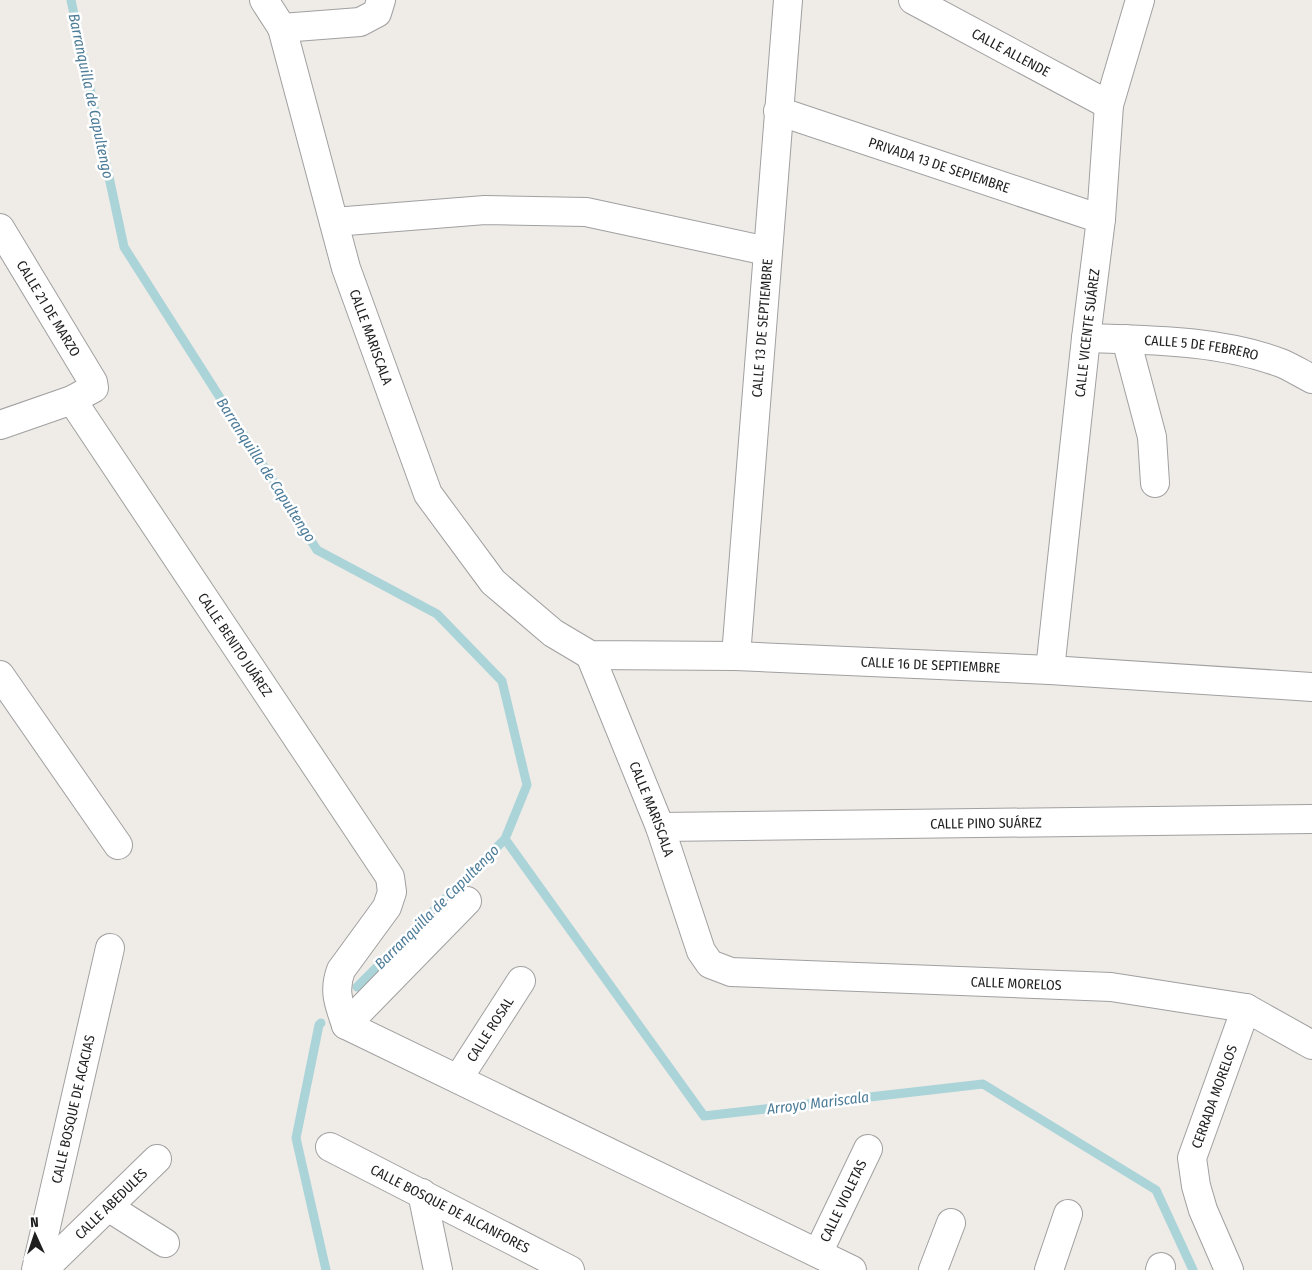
<svg xmlns="http://www.w3.org/2000/svg" width="1312" height="1270" font-family="'Fira Sans Condensed',sans-serif">
<style>
.lines{fill:none;stroke-linecap:round;stroke-linejoin:round}
.stream{stroke:#abd4d9;stroke-width:9}
.minor-casing{stroke:#a0a0a0;stroke-width:30}
.minor{stroke:#fff;stroke-width:28}
.labels{text-anchor:middle;stroke-width:5;stroke-linejoin:round;paint-order:stroke}
.street-label{font-size:14px;fill:#1f1f1f;stroke:#fff}
.water-label{font-size:15px;font-style:italic;fill:#4d7c98;stroke:#fff}
</style>
<rect width="100%" height="100%" fill="#efebe7"/>
<g class="lines">
<g class="stream">
<path d="M71,0L124,247L317,550L437,614L502,681L527,785L505,839L357,987"/>
<path d="M505,839L704,1116L983,1084L1156,1190L1193,1270"/>
<path d="M321,1023L319,1025L296,1138L326,1270"/>
</g>
<defs>
<g id="minor">
<path id="s1" d="M264,0L282,28L346,268L428,494L493,582L553,633L590,655L736,656L1050,670L1312,687"/>
<path id="s2" d="M913,0L1109,105"/>
<path d="M282,28L360,22L377,13L381,0"/>
<path id="s3" d="M778,111L1101,219"/>
<path d="M334,222L485,210L586,212L767,251"/>
<path id="s4" d="M0,228L93,382L94,388L72,400L0,425"/>
<path id="s5" d="M1086,338C1150,340 1220,340 1281,363C1291,367 1302,374 1312,379"/>
<path d="M1126,339L1152,437L1155,483"/>
<path id="s6" d="M72,400L390,877L392,892L387,907L341,970C333,991 339,1004 346,1025L852,1270"/>
<path id="s7" d="M590,655L660,827L701,951L710,964L731,972L1111,987L1246,1008L1312,1045"/>
<path id="s8" d="M736,656L788,0"/>
<path id="s9" d="M1050,670L1086,338L1101,219L1109,105L1140,0"/>
<path d="M0,675L118,845"/>
<path id="s10" d="M660,827L1312,819"/>
<path d="M346,1025L467,901"/>
<path id="s11" d="M458,1079L521,981"/>
<path id="s12" d="M330,1147L570,1270"/>
<path d="M422,1193L438,1270"/>
<path d="M108,1207L165,1243"/>
<path id="s13" d="M818,1253L868,1149"/>
<path id="s14" d="M36,1270L110,948"/>
<path id="s15" d="M43,1270L157,1159"/>
<path d="M933,1270L951,1223"/>
<path d="M1049,1270L1068,1214"/>
<path d="M1160,1270L1161,1267"/>
<path id="s16" d="M1229,1270L1203,1210L1196,1186L1192,1158L1246,1008"/>
</g>
</defs>
<use href="#minor" class="minor-casing"/>
<use href="#minor" class="minor"/>
</g>
<g class="labels">
<g class="street-label">
<text dy="5" stroke="none"><textPath href="#s2" startOffset="111">CALLE ALLENDE</textPath></text>
<text dy="5" stroke="none"><textPath href="#s3" startOffset="170">PRIVADA 13 DE SEPIEMBRE</textPath></text>
<text dy="5" stroke="none"><textPath href="#s4" startOffset="94">CALLE 21 DE MARZO</textPath></text>
<text dy="5" stroke="none"><textPath href="#s8" startOffset="329">CALLE 13 DE SEPTIEMBRE</textPath></text>
<text dy="5" stroke="none"><textPath href="#s9" startOffset="339">CALLE VICENTE SUÁREZ</textPath></text>
<text dy="5" stroke="none"><textPath href="#s1" startOffset="355">CALLE MARISCALA</textPath></text>
<text dy="5" stroke="none"><textPath href="#s5" startOffset="116">CALLE 5 DE FEBRERO</textPath></text>
<text dy="5" stroke="none"><textPath href="#s6" startOffset="294">CALLE BENITO JUÁREZ</textPath></text>
<text dy="5" stroke="none"><textPath href="#s1" startOffset="1094">CALLE 16 DE SEPTIEMBRE</textPath></text>
<text dy="5" stroke="none"><textPath href="#s7" startOffset="166">CALLE MARISCALA</textPath></text>
<text dy="5" stroke="none"><textPath href="#s10" startOffset="326">CALLE PINO SUÁREZ</textPath></text>
<text dy="5" stroke="none"><textPath href="#s7" startOffset="640">CALLE MORELOS</textPath></text>
<text dy="5" stroke="none"><textPath href="#s11" startOffset="59">CALLE ROSAL</textPath></text>
<text dy="5" stroke="none"><textPath href="#s16" startOffset="184">CERRADA MORELOS</textPath></text>
<text dy="5" stroke="none"><textPath href="#s14" startOffset="165">CALLE BOSQUE DE ACACIAS</textPath></text>
<text dy="5" stroke="none"><textPath href="#s13" startOffset="58">CALLE VIOLETAS</textPath></text>
<text dy="5" stroke="none"><textPath href="#s15" startOffset="95">CALLE ABEDULES</textPath></text>
<text dy="5" stroke="none"><textPath href="#s12" startOffset="135">CALLE BOSQUE DE ALCANFORES</textPath></text>
</g>
<g class="water-label">
<text transform="translate(91 96) rotate(78)" y="5">Barranquilla de Capultengo</text>
<text transform="translate(266 470) rotate(57)" y="5">Barranquilla de Capultengo</text>
<text transform="translate(437 907) rotate(-45)" y="5">Barranquilla de Capultengo</text>
<text transform="translate(818 1103) rotate(-7)" y="5">Arroyo Mariscala</text>
</g>
</g>
<g transform="translate(35 1235) rotate(357)" stroke="#ffffff" stroke-width="4" paint-order="stroke">
<path d="M0-4L9 19L0 12L-9 19Z" fill="#1f1f1f"/>
<text y="-8" font-size="14" font-weight="bold" text-anchor="middle" fill="#1f1f1f">N</text>
</g>
</svg>
